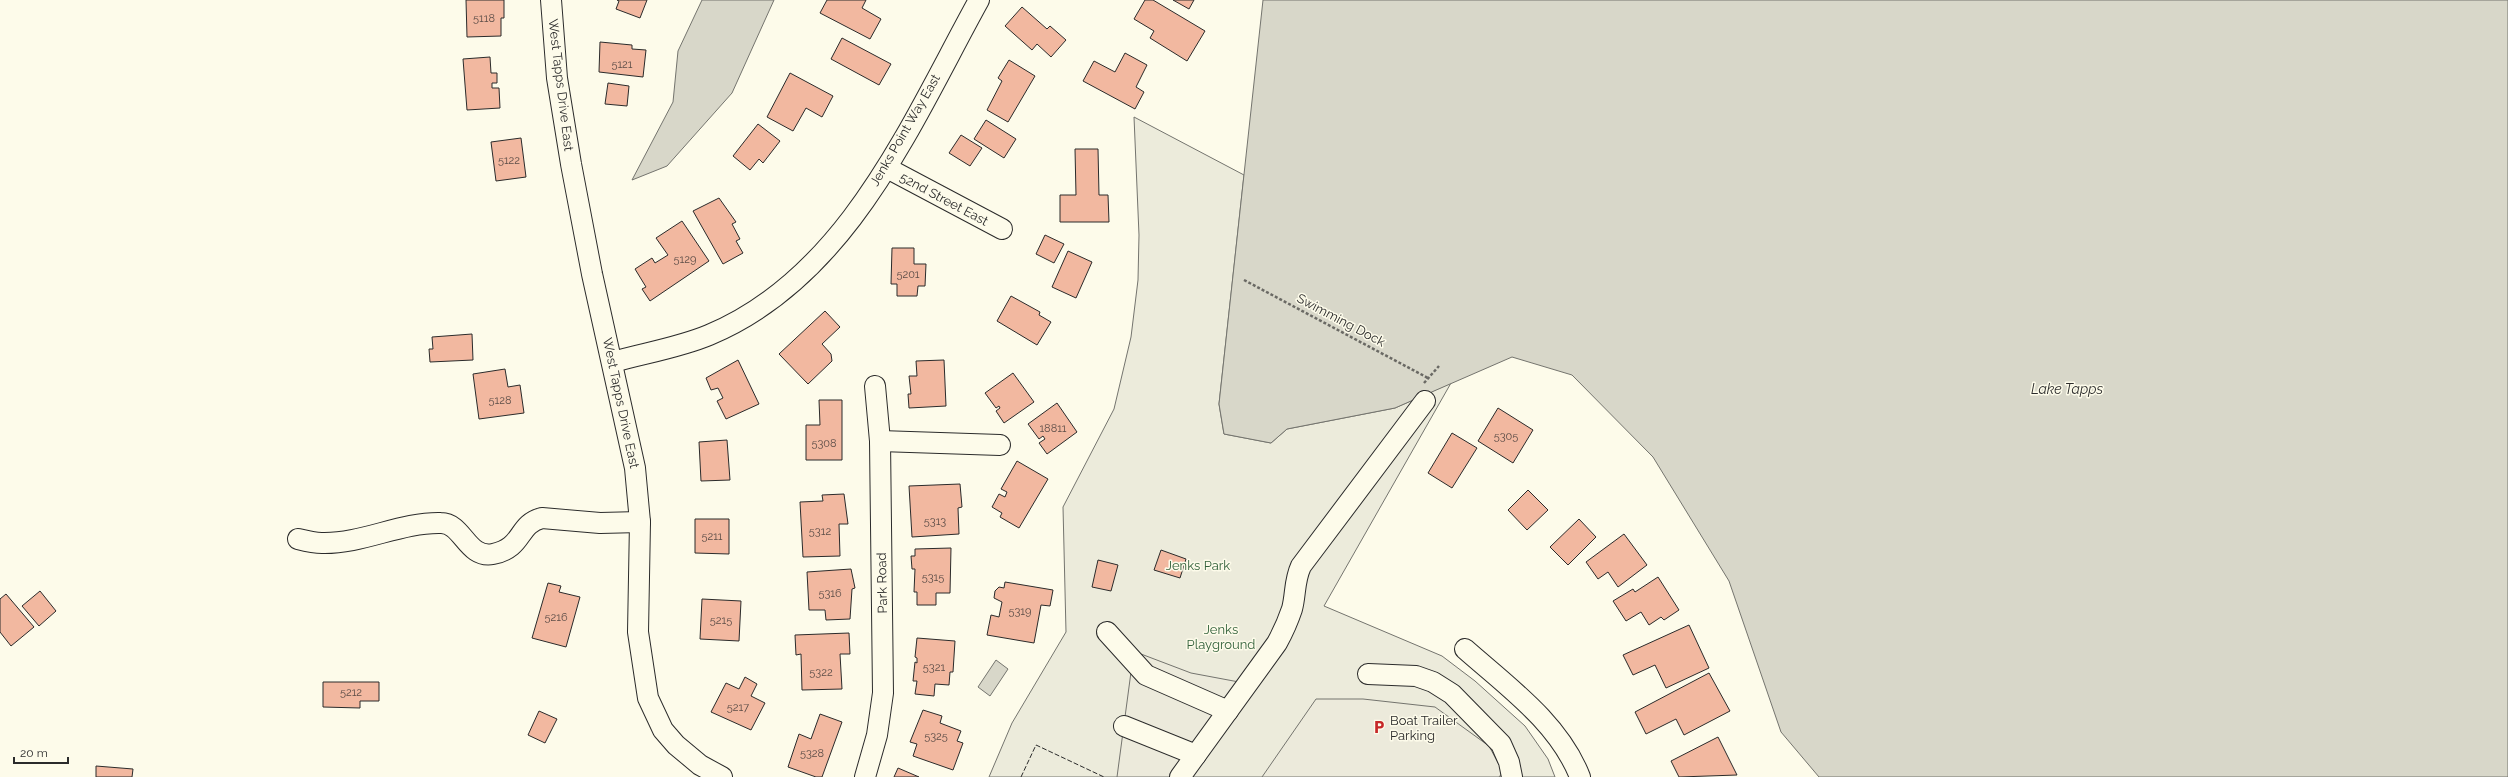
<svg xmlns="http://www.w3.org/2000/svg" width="2508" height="777" font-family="Raleway,sans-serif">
	<rect width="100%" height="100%" fill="#fdfbea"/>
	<!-- green -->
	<polygon fill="#ecebdb" stroke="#74746e" points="1134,117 1244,175 1219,404 1224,434 1271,443 1287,429 1395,408 1451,383 1324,606 1442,656 1475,681 1525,726 1548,759 1555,777 989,777 1012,723 1066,632 1063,507 1114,409 1131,337 1138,280 1139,235"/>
	<!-- parking -->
	<g fill="#eceadb" stroke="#74746e">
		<polygon points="1141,654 1191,673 1255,685 1192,777 1117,777 1131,672"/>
		<polygon points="1316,699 1363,699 1435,707 1489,746 1503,772 1499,777 1262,777"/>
	</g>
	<!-- water -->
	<g fill="#d8d7c9" stroke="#74746e">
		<polygon points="702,0 774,0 732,93 667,166 632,180 673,102 678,51"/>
		<polygon points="1263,0 2508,0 2508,777 1819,777 1781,732 1729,581 1653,457 1572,375 1512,357 1395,408 1287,429 1271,443 1224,434 1219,404"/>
		<polygon points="996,660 1008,669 990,696 978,687"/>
	</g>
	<!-- building -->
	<g fill="#f2b8a0" stroke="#2b2b2b">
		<polygon points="466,0 504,0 504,18 501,18 501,36 467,37"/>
		<polygon points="617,0 647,0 640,18 616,9 619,1"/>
		<polygon points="827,0 866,0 862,8 881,19 870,39 820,13"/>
		<polygon points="1145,0 1153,0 1205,31 1187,61 1150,38 1154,31 1134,19"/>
		<polygon points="1173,0 1194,0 1189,9"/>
		<polygon points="1022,7 1047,29 1050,26 1066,40 1051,57 1037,44 1032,50 1005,26"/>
		<polygon points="842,38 891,64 879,85 831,59"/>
		<polygon points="600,42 632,45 632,49 646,50 643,77 599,72"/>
		<polygon points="1125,53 1147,65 1136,87 1144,92 1135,109 1083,81 1094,61 1115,72"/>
		<polygon points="490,57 491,73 497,73 497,83 492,83 492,88 499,88 500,108 467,110 463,59"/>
		<polygon points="1009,60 1035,76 1008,122 987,110 1002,81 998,78"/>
		<polygon points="790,73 833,96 822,117 806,108 793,131 767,117"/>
		<polygon points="608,83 629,86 627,106 605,104"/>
		<polygon points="986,120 1016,139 1004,158 974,139"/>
		<polygon points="758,124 780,141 763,163 759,159 750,170 733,156"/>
		<polygon points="961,135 982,148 970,166 949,153"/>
		<polygon points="521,138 526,177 496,181 491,142"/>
		<polygon points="1075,149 1098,149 1099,195 1108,195 1109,222 1060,222 1060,195 1076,195"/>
		<polygon points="719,198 736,222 732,224 740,239 736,241 743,253 723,264 693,211"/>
		<polygon points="682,221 709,261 650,301 642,289 646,287 635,269 652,258 655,263 668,255 656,238"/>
		<polygon points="1045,235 1064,244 1054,263 1036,254"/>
		<polygon points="892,248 914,248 914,264 926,264 925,286 918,286 917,296 897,296 897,284 891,284"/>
		<polygon points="1068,251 1092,262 1076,298 1052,287"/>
		<polygon points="1011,296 1040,312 1039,315 1051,322 1037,345 997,321"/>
		<polygon points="825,311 840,327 822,344 831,354 832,361 808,384 779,354"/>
		<polygon points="472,334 473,360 430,362 429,349 433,349 432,337"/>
		<polygon points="738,360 759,404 726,419 717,401 723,398 718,388 711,390 706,378"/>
		<polygon points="944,360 946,406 909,408 908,394 911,394 909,376 917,376 916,361"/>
		<polygon points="505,369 508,387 520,385 524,413 479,419 473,374"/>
		<polygon points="1013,373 1034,402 1004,423 996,411 1000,408 999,406 996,408 985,393"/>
		<polygon points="819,400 842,400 842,460 806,460 806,425 820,425"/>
		<polygon points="1057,403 1077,432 1047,454 1039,443 1045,439 1043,436 1039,439 1028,424"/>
		<polygon points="1498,408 1533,430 1513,463 1478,441"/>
		<polygon points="1452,433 1477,448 1452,488 1428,473"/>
		<polygon points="727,440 730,480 701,481 699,442"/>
		<polygon points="1017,461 1048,479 1019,528 1000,517 1002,513 992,507 999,494 1005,497 1007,492 1001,489"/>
		<polygon points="960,484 962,507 958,508 959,534 912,537 909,486"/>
		<polygon points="1528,490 1548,510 1527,530 1508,510"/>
		<polygon points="844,494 848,524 839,524 840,556 803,557 800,502 823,501 822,495"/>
		<polygon points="695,519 729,519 729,554 695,553"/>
		<polygon points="1579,519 1596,537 1568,565 1550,547"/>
		<polygon points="1624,534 1647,565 1618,587 1608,572 1598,579 1586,562"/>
		<polygon points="951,548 950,593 936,593 936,605 917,605 917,592 914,592 915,569 912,569 911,556 915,556 915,549"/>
		<polygon points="1161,550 1186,559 1180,578 1154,570"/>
		<polygon points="1098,560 1118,565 1111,591 1092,587"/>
		<polygon points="851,569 855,588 852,589 850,619 826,620 825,610 809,610 807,572"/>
		<polygon points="1658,577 1679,610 1664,620 1661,617 1649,625 1641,612 1626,621 1613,601 1633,589 1635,592"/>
		<polygon points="1005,582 1053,590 1050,606 1041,605 1034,643 987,635 991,615 999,617 1002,602 994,598 995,591 999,587 1004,588"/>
		<polygon points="548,583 561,586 559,592 580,597 566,647 532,638"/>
		<polygon points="40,591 56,611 39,626 22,606"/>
		<polygon points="6,594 34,627 11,646 0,632 0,599"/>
		<polygon points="702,599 741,601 739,641 700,639"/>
		<polygon points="1689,625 1709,668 1666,688 1655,665 1633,675 1623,655"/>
		<polygon points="849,633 850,654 840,654 842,689 802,690 801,654 796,655 795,635"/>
		<polygon points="917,638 955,641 953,672 950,672 949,685 935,684 934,696 915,694 917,681 913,681 915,662 917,663 917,658 915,657"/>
		<polygon points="1709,673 1730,711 1684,735 1676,719 1646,734 1635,712"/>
		<polygon points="745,677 757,684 751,696 765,703 751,730 711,712 726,683 739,689"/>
		<polygon points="323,682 379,682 379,701 360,701 360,708 323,707"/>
		<polygon points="923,710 942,716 940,723 961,731 957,741 963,743 953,770 913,756 917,744 910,742"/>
		<polygon points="539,711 557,719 545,743 528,735"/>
		<polygon points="820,714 842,722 822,777 816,777 788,767 799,734 811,739"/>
		<polygon points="1718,737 1737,775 1679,777 1671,761"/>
		<polygon points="96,766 133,769 132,777 96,777"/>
		<polygon points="898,768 919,777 894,777"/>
	</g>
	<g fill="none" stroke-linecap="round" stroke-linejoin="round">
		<!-- minor casing -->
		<g stroke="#2b2b2b" stroke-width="22">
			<g id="minor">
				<polyline points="551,0 557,78 571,164 592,274 635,468 640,522 638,632 648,698 663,730 676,745 700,765 722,777"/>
				<polyline points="887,168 1002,229"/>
				<path d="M613,362C644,353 678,348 709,335C848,277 911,123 979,0"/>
				<polyline points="880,441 1000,445"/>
				<path d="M298,539C306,541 314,543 322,543C363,544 400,522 441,523C463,523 467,559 493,554C524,548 517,524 542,518L600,523L640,522"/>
				<polyline points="1107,632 1146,675 1228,711"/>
				<path d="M1465,649C1508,687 1559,723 1580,777"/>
				<polyline points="1368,674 1416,676 1433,682 1452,694 1501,744 1509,762 1512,777"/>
				<polyline points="1124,726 1196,755"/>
				<polyline points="865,777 877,735 883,693 880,441 875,386"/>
				<path d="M1180,777L1277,643C1283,632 1288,621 1292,609C1296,594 1294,581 1301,566L1425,401"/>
			</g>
		</g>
		<!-- path -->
		<g stroke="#6a6964" stroke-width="2.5" stroke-dasharray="3 2" stroke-linecap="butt">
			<polyline points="1244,280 1428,378"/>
			<polyline points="1424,383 1439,366"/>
		</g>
		<!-- minor -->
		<use href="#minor" stroke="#fdfbea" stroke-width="20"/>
		<!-- fence -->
		<polyline stroke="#2b2b2b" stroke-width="1" stroke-dasharray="5 2" stroke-linecap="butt" points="1021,777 1036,745 1104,777"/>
	</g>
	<!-- icons -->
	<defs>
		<g id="parking-bare" transform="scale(1.08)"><path d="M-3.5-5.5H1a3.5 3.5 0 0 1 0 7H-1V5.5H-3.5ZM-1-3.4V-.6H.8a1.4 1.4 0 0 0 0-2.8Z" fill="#c62828" stroke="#fdfbea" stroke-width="2.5" paint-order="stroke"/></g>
	</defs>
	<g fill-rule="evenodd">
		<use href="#parking-bare" x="1379" y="727"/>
	</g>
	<g text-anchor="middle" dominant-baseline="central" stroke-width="3" stroke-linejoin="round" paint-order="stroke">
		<!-- number labels -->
		<g font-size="11" fill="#5d4e48">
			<text x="484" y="18">5118</text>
			<text x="622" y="64">5121</text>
			<text x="509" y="160">5122</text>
			<text x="685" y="259">5129</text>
			<text x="908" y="274">5201</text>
			<text x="500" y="400">5128</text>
			<text x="1053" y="428">18811</text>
			<text x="1506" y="436">5305</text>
			<text x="824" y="443">5308</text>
			<text x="935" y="521">5313</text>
			<text x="820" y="531">5312</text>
			<text x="712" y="536">5211</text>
			<text x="933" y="577">5315</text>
			<text x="830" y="593">5316</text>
			<text x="1020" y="611">5319</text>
			<text x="556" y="617">5216</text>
			<text x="721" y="620">5215</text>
			<text x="934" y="667">5321</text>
			<text x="821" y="672">5322</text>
			<text x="351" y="692">5212</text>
			<text x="738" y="707">5217</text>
			<text x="936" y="736">5325</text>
			<text x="812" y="753">5328</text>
		</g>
		<!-- street labels -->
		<g font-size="13" fill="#2b2b2b" stroke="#fdfbea">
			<text transform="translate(561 85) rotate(83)">West Tapps Drive East</text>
			<text transform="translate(905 130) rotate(-60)">Jenks Point Way East</text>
			<text transform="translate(944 199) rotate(28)">52nd Street East</text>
			<text transform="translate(1341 320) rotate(28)">Swimming Dock</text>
			<text transform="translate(621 403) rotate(78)">West Tapps Drive East</text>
			<text transform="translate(882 583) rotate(-91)">Park Road</text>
		</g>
		<!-- park labels -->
		<g font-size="13" fill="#34623c" stroke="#fdfbea">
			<text x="1198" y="565">Jenks Park</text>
			<text x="1221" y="629">Jenks<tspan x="1221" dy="15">Playground</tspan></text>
		</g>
		<!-- poi labels -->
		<g font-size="13" fill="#2b2b2b" stroke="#fdfbea" text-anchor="start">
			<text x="1390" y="720">Boat Trailer<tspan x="1390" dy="15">Parking</tspan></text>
		</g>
		<!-- water labels -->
		<g font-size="14" font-style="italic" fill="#2b2b2b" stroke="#fdfbea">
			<text x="2067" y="389">Lake Tapps</text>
		</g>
	</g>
	<!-- scale -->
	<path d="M14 757v6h54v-6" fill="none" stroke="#2b2b2b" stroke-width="2"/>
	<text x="20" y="757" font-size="12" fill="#2b2b2b" stroke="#fdfbea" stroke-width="3" paint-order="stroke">20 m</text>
</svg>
